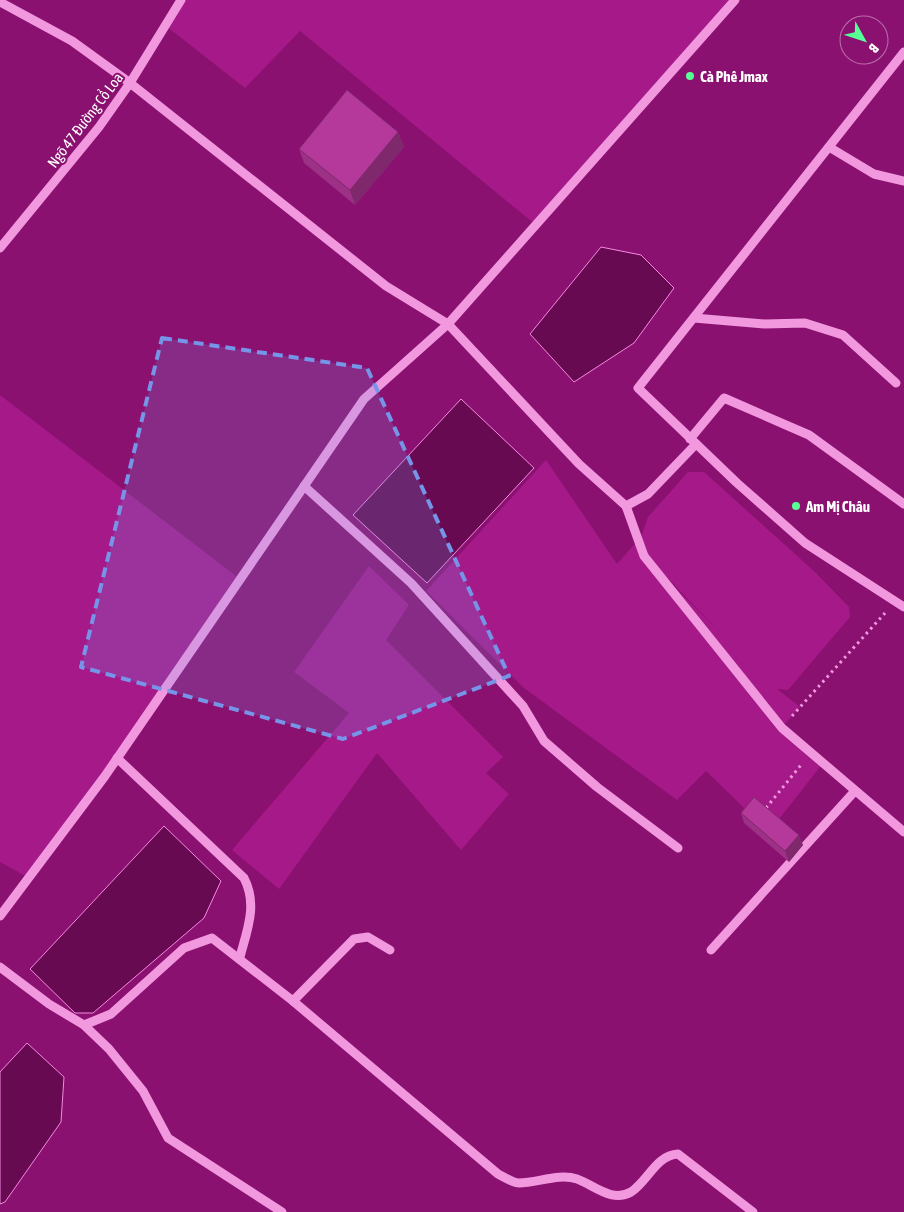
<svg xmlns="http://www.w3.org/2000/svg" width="904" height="1212" font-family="'Asap Condensed',sans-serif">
	<rect width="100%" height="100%" fill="#8b1170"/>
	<!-- green -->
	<g fill="#a51989" fill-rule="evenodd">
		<polygon points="184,0 735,0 536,225 300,31 245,88 166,26"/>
		<polygon points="0,395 240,579 29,878 0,862"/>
		<path d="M546,460L617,564L641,537L648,517L688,472H704L815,572L849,607L850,617L788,690L777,689L800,707L782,727L823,763L769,832L706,771L677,800L524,688L426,591ZM644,557L650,560L719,631Z"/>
		<polygon points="369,566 409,605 386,640 503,757 486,773 509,794 461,850 377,753 279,889 232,850 349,713 294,672"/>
	</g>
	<!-- water -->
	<g fill="#670a52" stroke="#f589e0">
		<polygon points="601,247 641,255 674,288 634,343 574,382 530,334"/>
		<polygon points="461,399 534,468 427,583 353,515"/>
		<polygon points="164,826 221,881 204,918 93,1013 75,1013 30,969"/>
		<polygon points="27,1043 64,1077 61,1122 5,1202 0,1204 0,1072"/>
	</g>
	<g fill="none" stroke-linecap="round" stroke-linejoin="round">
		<!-- path -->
		<g stroke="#f198df" stroke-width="3" stroke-dasharray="2.5 4" stroke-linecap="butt">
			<polyline points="792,716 885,613"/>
			<polyline points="766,808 801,765"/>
		</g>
		<!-- minor -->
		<g stroke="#f198df" stroke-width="9">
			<polyline points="0,2 72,41 130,83 386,286 448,324 579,464 626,506 644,556 782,728 904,832"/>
			<polyline points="904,52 638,388 737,483 805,543 904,607"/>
			<polyline points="829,147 874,174 904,181"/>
			<polyline points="0,248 99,127 130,83 181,0"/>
			<polyline points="694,318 765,324 805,323 843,335 896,383"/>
			<polyline points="690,439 724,398 809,435 904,504"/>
			<polyline points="304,486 411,583 523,706 544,741 597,787 678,848"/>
			<polyline points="626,506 648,494 696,444"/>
			<path d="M117,758L244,878C258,905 247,930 240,957"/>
			<polyline points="0,916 105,776 364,399 448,324 735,0"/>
			<polyline points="711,950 854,792"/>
			<path d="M0,967L49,1004L84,1025L111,1014L184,948L212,938L293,1001L498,1174C504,1177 513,1183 519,1183C537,1183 559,1173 577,1179C594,1185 612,1203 631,1192C648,1181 656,1155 678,1154L753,1212"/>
			<polyline points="293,1001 354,939 368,937 390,950"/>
			<polyline points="84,1025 109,1049 143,1091 168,1138 282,1212"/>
		</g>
	</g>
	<!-- wall -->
	<g fill="#9c3185">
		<polygon points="398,132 404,147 355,205 304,163 299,149"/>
		<polygon points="741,813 803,845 789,862 744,823"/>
	</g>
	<!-- shaded-wall -->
	<g fill="#7f286c">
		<polygon points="398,132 404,147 355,205 350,190"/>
		<polygon points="799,835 803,845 789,862 785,851"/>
	</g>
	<!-- building -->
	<g fill="#b5399b" stroke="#7f286c">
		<polygon points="347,90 398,132 350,190 299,149"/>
		<polygon points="754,797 799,835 785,851 741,813"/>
	</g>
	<!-- marked area -->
	<path fill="#7795e8" fill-opacity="0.2" stroke="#7795e8" stroke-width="4" stroke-dasharray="10 6" stroke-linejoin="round" d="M162,338L367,368L509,676L343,739L81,667Z"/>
	<!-- markers -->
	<g fill="#58ff95" stroke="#8b1170" stroke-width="2">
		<circle cx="690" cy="76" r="5"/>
		<circle cx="796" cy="506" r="5"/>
	</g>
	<g text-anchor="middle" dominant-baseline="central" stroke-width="4" stroke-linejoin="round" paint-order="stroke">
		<!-- poi labels -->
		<g font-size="15" font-weight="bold" fill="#fff" stroke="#8b1170" text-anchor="start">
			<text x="700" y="76">Cà Phê Jmax</text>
			<text x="806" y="506">Am Mị Châu</text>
		</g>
		<!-- street labels -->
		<g font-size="15" fill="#fff" stroke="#8b1170">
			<text transform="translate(85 120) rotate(-53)">Ngõ 47 Đường Cổ Loa</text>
		</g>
	</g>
	<!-- north arrow -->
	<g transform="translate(864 40) rotate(130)"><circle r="24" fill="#8b1170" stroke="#b970a9"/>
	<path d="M0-4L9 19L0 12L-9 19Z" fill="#58ff95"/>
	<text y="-8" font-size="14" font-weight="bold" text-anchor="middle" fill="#ffffff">B</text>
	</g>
</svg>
